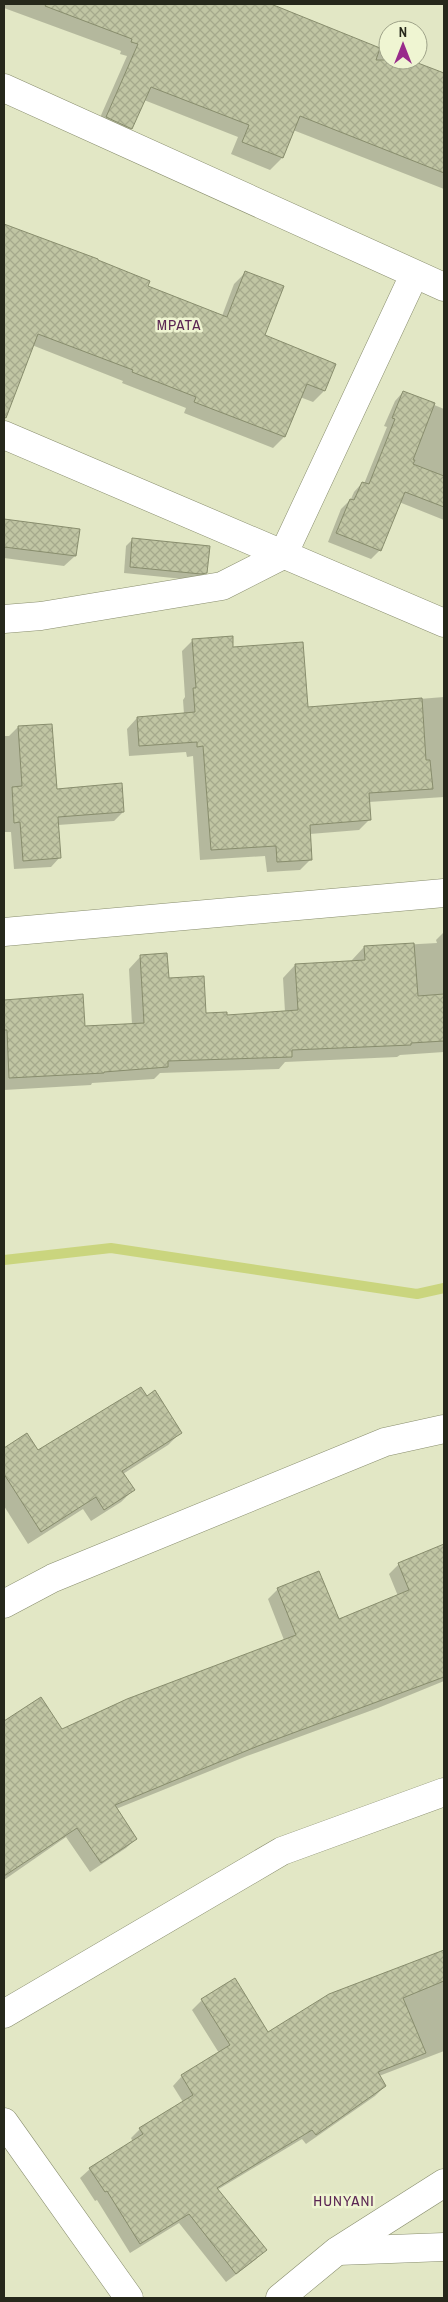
<svg xmlns="http://www.w3.org/2000/svg" width="448" height="2302" font-family="'Archivo Narrow',sans-serif">
	<defs>
		<pattern id="building-cross-hatch" width="8" height="8" patternUnits="userSpaceOnUse" patternTransform="scale(1.25)"><rect width="8" height="8" fill="#c0c5a3"/><path d="M0 0l8 8M0 8l8-8" fill="none" stroke="#a5a98c"/></pattern>
	</defs>
	<rect width="100%" height="100%" fill="#e2e7c5"/>
	<!-- shadow -->
	<g fill="#0003">
		<polygon points="4,4 267,4 388,52 388,60 408,60 444,74 444,189 293,130 282,158 270,170 231,154 238,137 144,100 131,128 119,140 95,129 127,56 120,54 121,51 4,8"/>
		<polygon points="4,226 55,246 146,287 222,316 234,284 245,273 263,336 324,391 313,402 300,397 284,437 273,448 184,413 186,408 122,383 123,381 4,334"/>
		<polygon points="403,392 444,409 444,520 399,502 380,550 371,559 328,542 341,509 351,499 354,492 362,483 364,484 387,427 384,426 395,401"/>
		<polygon points="4,519 78,530 75,556 64,566 4,558"/>
		<polygon points="133,539 206,572 200,579 193,580 124,573 126,546"/>
		<polygon points="193,640 232,648 307,708 444,697 444,797 369,802 370,819 359,830 310,834 311,859 300,870 267,872 265,856 200,860 193,756 187,757 186,752 129,756 127,729 137,718 184,714 183,700 185,697 182,651"/>
		<polygon points="18,727 55,790 123,812 114,821 58,825 60,857 51,867 14,869 11,832 4,832 4,736 9,736"/>
		<polygon points="444,932 444,1052 400,1055 397,1057 285,1062 279,1069 160,1073 154,1079 92,1083 91,1085 4,1090 4,1001 82,996 84,1027 132,1025 129,969 141,956 205,1015 226,1016 285,1012 283,978 295,965 352,962 352,960 364,947 437,943 436,940"/>
		<polygon points="147,1397 180,1433 168,1445 123,1474 133,1490 121,1502 91,1521 83,1509 28,1544 4,1506 4,1449 27,1434 38,1452"/>
		<polygon points="444,1546 444,1681 378,1708 247,1756 116,1809 136,1839 126,1848 90,1872 66,1837 4,1880 4,1722 40,1698 62,1731 284,1640 268,1599 278,1589 319,1573 338,1620 398,1596 389,1574 399,1564"/>
		<polygon points="444,1951 444,2051 379,2076 385,2086 375,2096 306,2144 302,2139 217,2190 265,2250 255,2260 226,2282 179,2223 130,2253 97,2200 95,2201 80,2178 90,2169 133,2142 131,2138 140,2129 183,2102 173,2086 182,2076 219,2053 192,2010 202,2000 234,1980 268,2034 330,1995"/>
	</g>
	<g fill="none" stroke-linecap="round" stroke-linejoin="round">
		<!-- stream -->
		<polyline stroke="#cad57e" stroke-width="10" points="4,1260 111,1248 417,1294 444,1288"/>
	</g>
	<!-- building -->
	<g fill="url(#building-cross-hatch)" stroke="#888d6d">
		<polygon points="46,4 271,4 380,48 376,60 410,60 444,73 444,173 300,116 283,158 242,142 249,125 151,87 132,129 106,117 138,44 131,42 132,39 45,6"/>
		<polygon points="4,224 98,259 98,260 150,281 148,286 227,317 245,271 284,286 265,335 336,364 325,391 307,384 285,437 194,402 196,397 132,372 133,370 38,334 6,418 4,417"/>
		<polygon points="403,391 435,403 413,460 415,460 413,464 444,476 444,507 405,492 381,551 336,533 350,499 354,500 362,482 369,484 395,419 392,418"/>
		<polygon points="4,519 80,529 76,556 4,547"/>
		<polygon points="132,538 210,546 207,573 201,574 130,567"/>
		<polygon points="233,636 233,647 303,642 308,707 422,698 426,760 430,760 433,789 369,793 371,820 310,825 312,860 277,862 276,846 211,850 203,746 197,747 197,742 139,746 137,717 195,712 193,688 196,688 192,639"/>
		<polygon points="52,724 57,789 122,783 124,812 58,817 61,858 23,861 20,822 14,823 12,787 22,786 18,726"/>
		<polygon points="414,943 418,996 444,994 444,1041 411,1043 411,1045 292,1050 292,1057 168,1061 168,1067 104,1072 104,1073 9,1078 7,1030 4,1030 4,1000 83,994 85,1026 144,1023 140,955 167,953 169,978 204,976 206,1013 227,1012 227,1015 298,1010 295,964 365,960 364,946"/>
		<polygon points="141,1387 147,1396 155,1390 182,1433 122,1471 135,1490 104,1510 96,1497 41,1532 4,1474 4,1448 27,1433 38,1450"/>
		<polygon points="444,1544 444,1677 258,1746 115,1805 137,1839 101,1863 77,1828 4,1876 4,1721 41,1697 62,1729 127,1699 296,1635 277,1588 319,1571 339,1619 409,1590 398,1563"/>
		<polygon points="444,1950 444,1981 403,1998 426,2053 378,2072 386,2086 316,2135 312,2130 217,2188 267,2250 236,2274 189,2214 140,2244 107,2191 105,2192 89,2168 143,2134 139,2128 193,2095 181,2075 230,2045 201,1999 235,1978 268,2032 329,1994"/>
	</g>
	<g fill="none" stroke-linecap="round" stroke-linejoin="round">
		<!-- minor casing -->
		<g stroke="#888d6d" stroke-width="29">
			<g id="minor">
				<polyline points="4,88 444,287"/>
				<polyline points="4,435 444,623"/>
				<polyline points="4,619 41,616 222,586 283,555 414,275"/>
				<polyline points="4,932 444,893"/>
				<polyline points="4,1604 53,1578 385,1442 444,1429"/>
				<polyline points="4,2014 282,1851 444,1792"/>
				<polyline points="4,2122 129,2298"/>
				<polyline points="338,2251 444,2247"/>
				<polyline points="280,2298 337,2251 444,2183"/>
			</g>
		</g>
		<!-- minor -->
		<use href="#minor" stroke="#fff" stroke-width="28"/>
	</g>
	<g text-anchor="middle" dominant-baseline="central" stroke-width="5" stroke-linejoin="round" paint-order="stroke">
		<!-- neighbourhood labels -->
		<g font-size="15" letter-spacing="1" fill="#5b2653" stroke="#eff5d2">
			<text x="179" y="324">MPATA</text>
			<text x="344" y="2200">HUNYANI</text>
		</g>
	</g>
	<!-- border -->
	<rect width="448" height="2302" fill="none" stroke="#26281b" stroke-width="10"/>
	<!-- north arrow -->
	<g transform="translate(403 45)"><circle r="24" fill="#eff5d2" stroke="#9fa389"/>
	<path d="M0-4L9 19L0 12L-9 19Z" fill="#982b8b"/>
	<text y="-8" font-size="14" font-weight="bold" text-anchor="middle" fill="#26281b">N</text>
	</g>
</svg>
